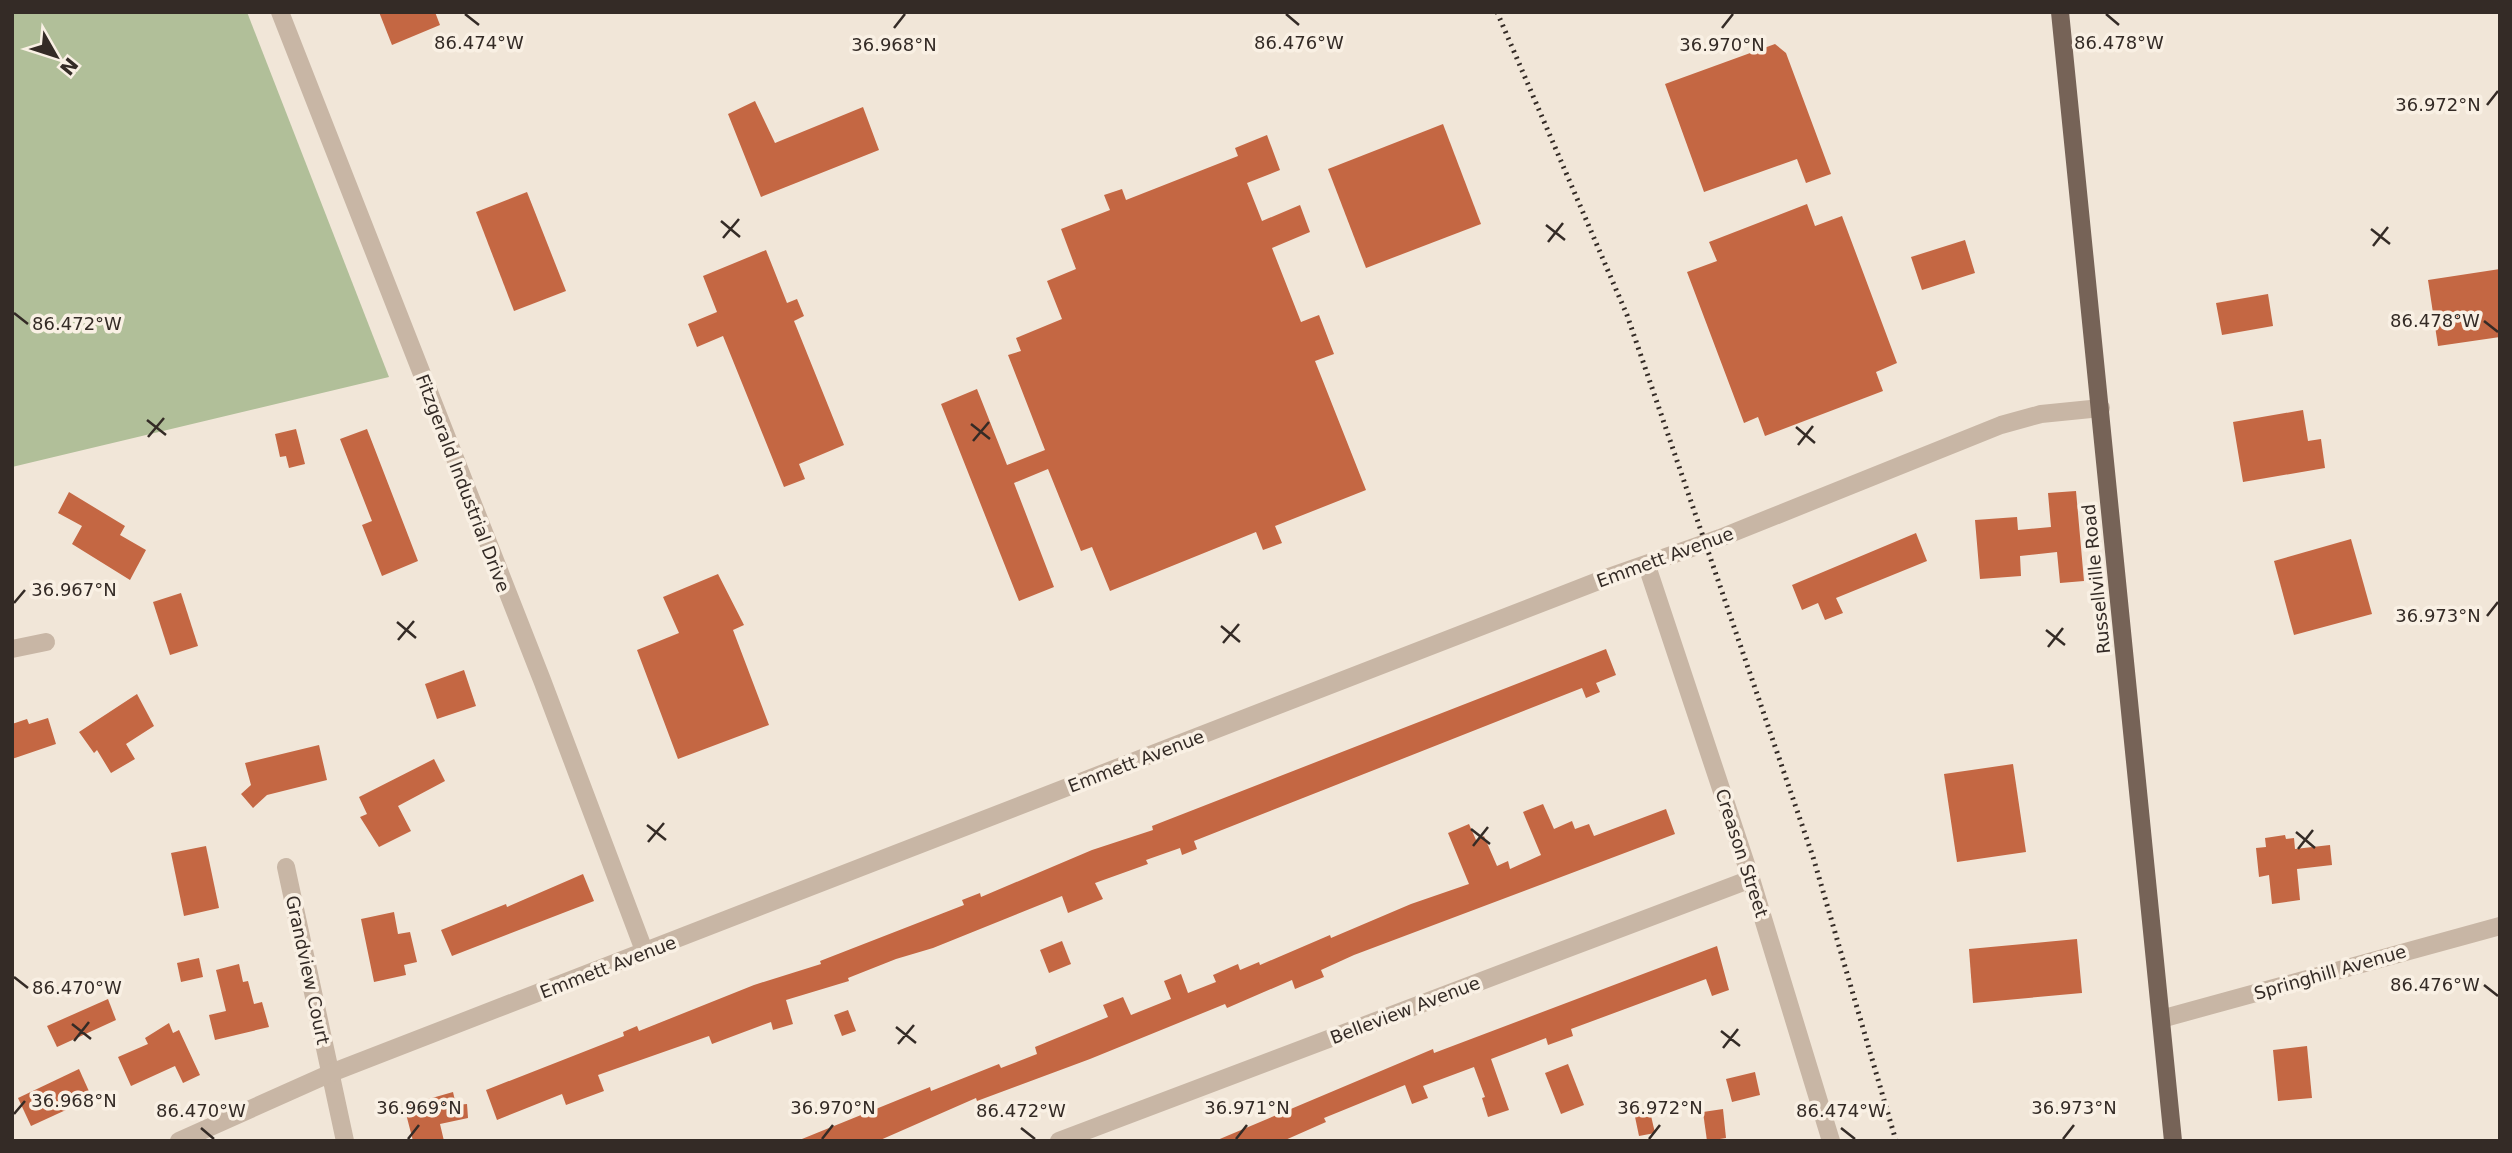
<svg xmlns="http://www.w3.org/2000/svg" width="2512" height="1153" font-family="'DejaVu Sans',sans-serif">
	<rect width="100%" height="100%" fill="#f1e6d8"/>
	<!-- green -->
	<polygon fill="#b1bf99" points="12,12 247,12 389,377 12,467"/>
	<!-- building -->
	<g fill="#c46743">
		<polygon points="379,12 435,12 440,25 392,45"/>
		<polygon points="1775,44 1786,53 1831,174 1806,183 1797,159 1704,192 1665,84"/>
		<polygon points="755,101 775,143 863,107 879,150 761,197 728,114"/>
		<polygon points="1443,124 1481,224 1366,268 1328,169"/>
		<polygon points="1267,135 1280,170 1247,183 1262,221 1300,205 1310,232 1272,248 1301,322 1319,315 1334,354 1315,361 1366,490 1275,526 1282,543 1263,550 1256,532 1110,591 1092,547 1081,551 1048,469 1014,483 1054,587 1019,601 941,404 977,389 1007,465 1045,450 1008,355 1021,351 1016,338 1062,319 1047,281 1076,269 1061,229 1110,210 1104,195 1122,189 1126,200 1238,156 1235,148"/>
		<polygon points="527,192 566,291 514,311 476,212"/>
		<polygon points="1807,204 1815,226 1842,216 1897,363 1876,372 1883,391 1765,436 1758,417 1744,423 1687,272 1717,261 1709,242"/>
		<polygon points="1965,240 1975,273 1922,290 1911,257"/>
		<polygon points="766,250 787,303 797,299 804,316 794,321 844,445 799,464 805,479 784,487 723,336 697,347 688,324 717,312 703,276"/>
		<polygon points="2500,269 2500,337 2438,346 2428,280"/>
		<polygon points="2268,294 2273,326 2222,335 2216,303"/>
		<polygon points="2303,410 2308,441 2321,439 2325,468 2243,482 2233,422"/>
		<polygon points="296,429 305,464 289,468 286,456 280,457 275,434"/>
		<polygon points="367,429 418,561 382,576 362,525 372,521 340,439"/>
		<polygon points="2076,491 2084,581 2060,583 2057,552 2020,556 2021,576 1980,579 1975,520 2017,517 2018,530 2051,527 2048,493"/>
		<polygon points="69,492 125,526 120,535 146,550 130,580 72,544 82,526 58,513"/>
		<polygon points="1916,533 1927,561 1836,598 1843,613 1825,620 1818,603 1802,610 1792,585"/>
		<polygon points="2351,539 2372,614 2294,635 2274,561"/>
		<polygon points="718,574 744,625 733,630 769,725 678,759 637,650 679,633 663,597"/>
		<polygon points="181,593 198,646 170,655 153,602"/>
		<polygon points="1606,649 1616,675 1596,683 1600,692 1586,698 1582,688 1194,841 1197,849 1182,855 1180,848 1146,860 1148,864 1095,883 1103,899 1068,913 1062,896 933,948 896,959 848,978 849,981 786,1000 793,1024 773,1030 771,1022 712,1044 709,1036 598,1075 604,1091 566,1105 562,1094 497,1120 486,1090 624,1036 623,1032 637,1026 639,1031 754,985 821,964 820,961 964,905 962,900 980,893 981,897 1092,850 1153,830 1152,826"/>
		<polygon points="464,670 476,706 437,719 425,684"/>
		<polygon points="137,694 154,726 126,744 135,759 111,773 97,750 94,753 79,732"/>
		<polygon points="48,718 56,744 12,759 12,724 27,719 29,724"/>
		<polygon points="319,745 327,780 267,795 253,808 241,794 251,785 245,763"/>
		<polygon points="434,759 445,781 398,806 411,831 379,847 360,817 367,814 359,797"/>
		<polygon points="2013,764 2026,852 1957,862 1944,774"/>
		<polygon points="1543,804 1554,829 1572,821 1575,829 1589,824 1594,836 1666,809 1675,834 1354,955 1321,970 1324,977 1295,989 1292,980 1227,1008 1225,1004 1090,1059 977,1101 976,1098 878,1141 797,1141 930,1087 931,1091 999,1064 1001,1068 1037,1054 1035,1047 1108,1017 1103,1005 1123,997 1131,1015 1171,999 1164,981 1181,974 1188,993 1216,982 1213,975 1238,964 1240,970 1259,962 1260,965 1330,935 1331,938 1411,904 1469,884 1448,833 1469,824 1476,840 1484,836 1497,866 1508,861 1510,869 1541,855 1523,812"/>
		<polygon points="2285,835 2286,839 2294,838 2295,849 2330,845 2332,865 2297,869 2300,900 2272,904 2269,875 2259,877 2256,848 2266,847 2265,838"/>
		<polygon points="206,846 219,908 184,916 171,853"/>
		<polygon points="583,874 594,901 452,956 441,930 506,904 507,907"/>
		<polygon points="394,912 398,934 410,932 417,962 404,965 406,975 374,982 361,919"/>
		<polygon points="2077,939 2082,993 1973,1003 1969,949"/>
		<polygon points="1062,941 1071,964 1049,973 1040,950"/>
		<polygon points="1717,946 1729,990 1712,996 1706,979 1571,1029 1573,1036 1548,1045 1546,1038 1491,1059 1509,1110 1488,1117 1482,1098 1485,1097 1474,1067 1423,1086 1428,1098 1412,1104 1405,1085 1324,1118 1326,1122 1283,1141 1215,1141 1433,1049 1434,1053"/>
		<polygon points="199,958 203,977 181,982 177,963"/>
		<polygon points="239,964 243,982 248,981 254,1004 262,1002 269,1027 215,1040 209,1015 226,1011 216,970"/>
		<polygon points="108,999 116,1020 57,1047 47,1026"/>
		<polygon points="848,1010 856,1031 842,1036 834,1015"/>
		<polygon points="169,1023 173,1033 179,1030 200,1075 183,1083 175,1066 131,1086 118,1057 148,1044 145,1038"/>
		<polygon points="2307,1046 2312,1098 2278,1101 2273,1050"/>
		<polygon points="1568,1064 1584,1105 1561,1114 1545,1073"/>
		<polygon points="79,1069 92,1098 31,1126 18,1098"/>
		<polygon points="1755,1072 1760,1095 1732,1102 1726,1079"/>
		<polygon points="453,1092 456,1105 467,1104 468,1118 440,1124 444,1141 413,1141 404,1106"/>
		<polygon points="1649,1107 1655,1133 1639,1136 1634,1112"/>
		<polygon points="1723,1109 1726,1138 1707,1141 1703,1112"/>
	</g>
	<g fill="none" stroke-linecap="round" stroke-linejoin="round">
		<!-- minor -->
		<g stroke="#c8b6a5" stroke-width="18">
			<polyline points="280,12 542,680 645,953"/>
			<polyline points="1647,566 1751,879 1831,1141"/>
			<polyline points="12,649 46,642"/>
			<polyline points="286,867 345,1141"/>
			<polyline points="2161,1019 2500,926"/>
			<polyline points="179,1141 331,1073 1606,578 1720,538 2001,425 2041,414 2101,408"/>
			<polyline points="1059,1141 1751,879"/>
		</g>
		<!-- major -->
		<polyline stroke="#766357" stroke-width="18" points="2060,12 2173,1141"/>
		<!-- rail -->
		<polyline stroke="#342b26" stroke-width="5" stroke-dasharray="2 5" stroke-linecap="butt" points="1497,12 1627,315 1813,857 1896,1141"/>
	</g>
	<!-- ticks -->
	<path fill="none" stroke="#342b26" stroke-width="2.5" d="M465,14L479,25M1286,14L1299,25M2106,14L2119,25M894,28L905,14M1722,28L1733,14M2487,105L2498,91M721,221L740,237M1546,225L1565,240M2371,229L2390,244M723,238L739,219M1548,242L1563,223M2373,246L2388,227M14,313L28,324M2484,321L2498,332M147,420L166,435M971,424L990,439M1796,427L1815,443M148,437L164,418M973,441L989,422M1798,445L1813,426M14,603L25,590M2487,616L2498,602M397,622L416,638M1221,626L1240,642M2046,630L2065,645M398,640L414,621M1223,643L1239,624M2048,647L2063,628M647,825L666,840M1471,829L1490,844M2296,832L2315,848M648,842L664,823M1473,846L1488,827M2298,849L2313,830M14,977L28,988M2484,985L2498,996M72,1024L91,1039M896,1027L916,1043M1721,1031L1740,1046M74,1041L89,1022M898,1044L914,1025M1723,1048L1738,1029M14,1114L25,1101M201,1128L214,1139M1021,1128L1035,1139M1841,1128L1855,1139M408,1139L419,1125M822,1139L833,1125M1236,1139L1247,1125M1649,1139L1660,1125M2063,1139L2074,1125"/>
	<g text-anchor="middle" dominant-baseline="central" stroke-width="7" stroke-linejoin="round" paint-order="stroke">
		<!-- street labels -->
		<g font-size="18" fill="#342b26" stroke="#f9f0e4">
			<text transform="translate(463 483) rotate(69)">Fitzgerald Industrial Drive</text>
			<text transform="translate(1665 557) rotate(-20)">Emmett Avenue</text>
			<text transform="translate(2096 579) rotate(-96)">Russellville Road</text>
			<text transform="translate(1136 761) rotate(-21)">Emmett Avenue</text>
			<text transform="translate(1742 853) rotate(72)">Creason Street</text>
			<text transform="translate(608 967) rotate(-21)">Emmett Avenue</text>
			<text transform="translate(308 970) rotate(78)">Grandview Court</text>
			<text transform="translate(2330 972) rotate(-16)">Springhill Avenue</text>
			<text transform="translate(1405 1010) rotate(-21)">Belleview Avenue</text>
		</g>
	</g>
	<g font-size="18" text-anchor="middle" fill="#342b26" stroke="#f9f0e4" stroke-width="7" stroke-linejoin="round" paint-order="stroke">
		<text x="1299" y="49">86.476°W</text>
		<text x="479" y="49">86.474°W</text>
		<text x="2119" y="49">86.478°W</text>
		<text x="894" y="51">36.968°N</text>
		<text x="1722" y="51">36.970°N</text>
		<text x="2438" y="111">36.972°N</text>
		<text x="2435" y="327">86.478°W</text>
		<text x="77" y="330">86.472°W</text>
		<text x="74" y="596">36.967°N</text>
		<text x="2438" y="622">36.973°N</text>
		<text x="2435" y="991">86.476°W</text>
		<text x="77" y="994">86.470°W</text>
		<text x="74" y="1107">36.968°N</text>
		<text x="419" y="1114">36.969°N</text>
		<text x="833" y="1114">36.970°N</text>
		<text x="1247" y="1114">36.971°N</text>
		<text x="1660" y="1114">36.972°N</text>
		<text x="2074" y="1114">36.973°N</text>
		<text x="201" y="1117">86.470°W</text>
		<text x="1021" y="1117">86.472°W</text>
		<text x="1841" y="1117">86.474°W</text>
	</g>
	<!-- border -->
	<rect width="2512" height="1153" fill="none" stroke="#342b26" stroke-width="28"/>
	<!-- north arrow -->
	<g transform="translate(56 56) rotate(129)" stroke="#f9f0e4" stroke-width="5" paint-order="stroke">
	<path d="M0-5L12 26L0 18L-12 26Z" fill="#342b26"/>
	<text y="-10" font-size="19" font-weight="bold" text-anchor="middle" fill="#342b26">N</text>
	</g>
</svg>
